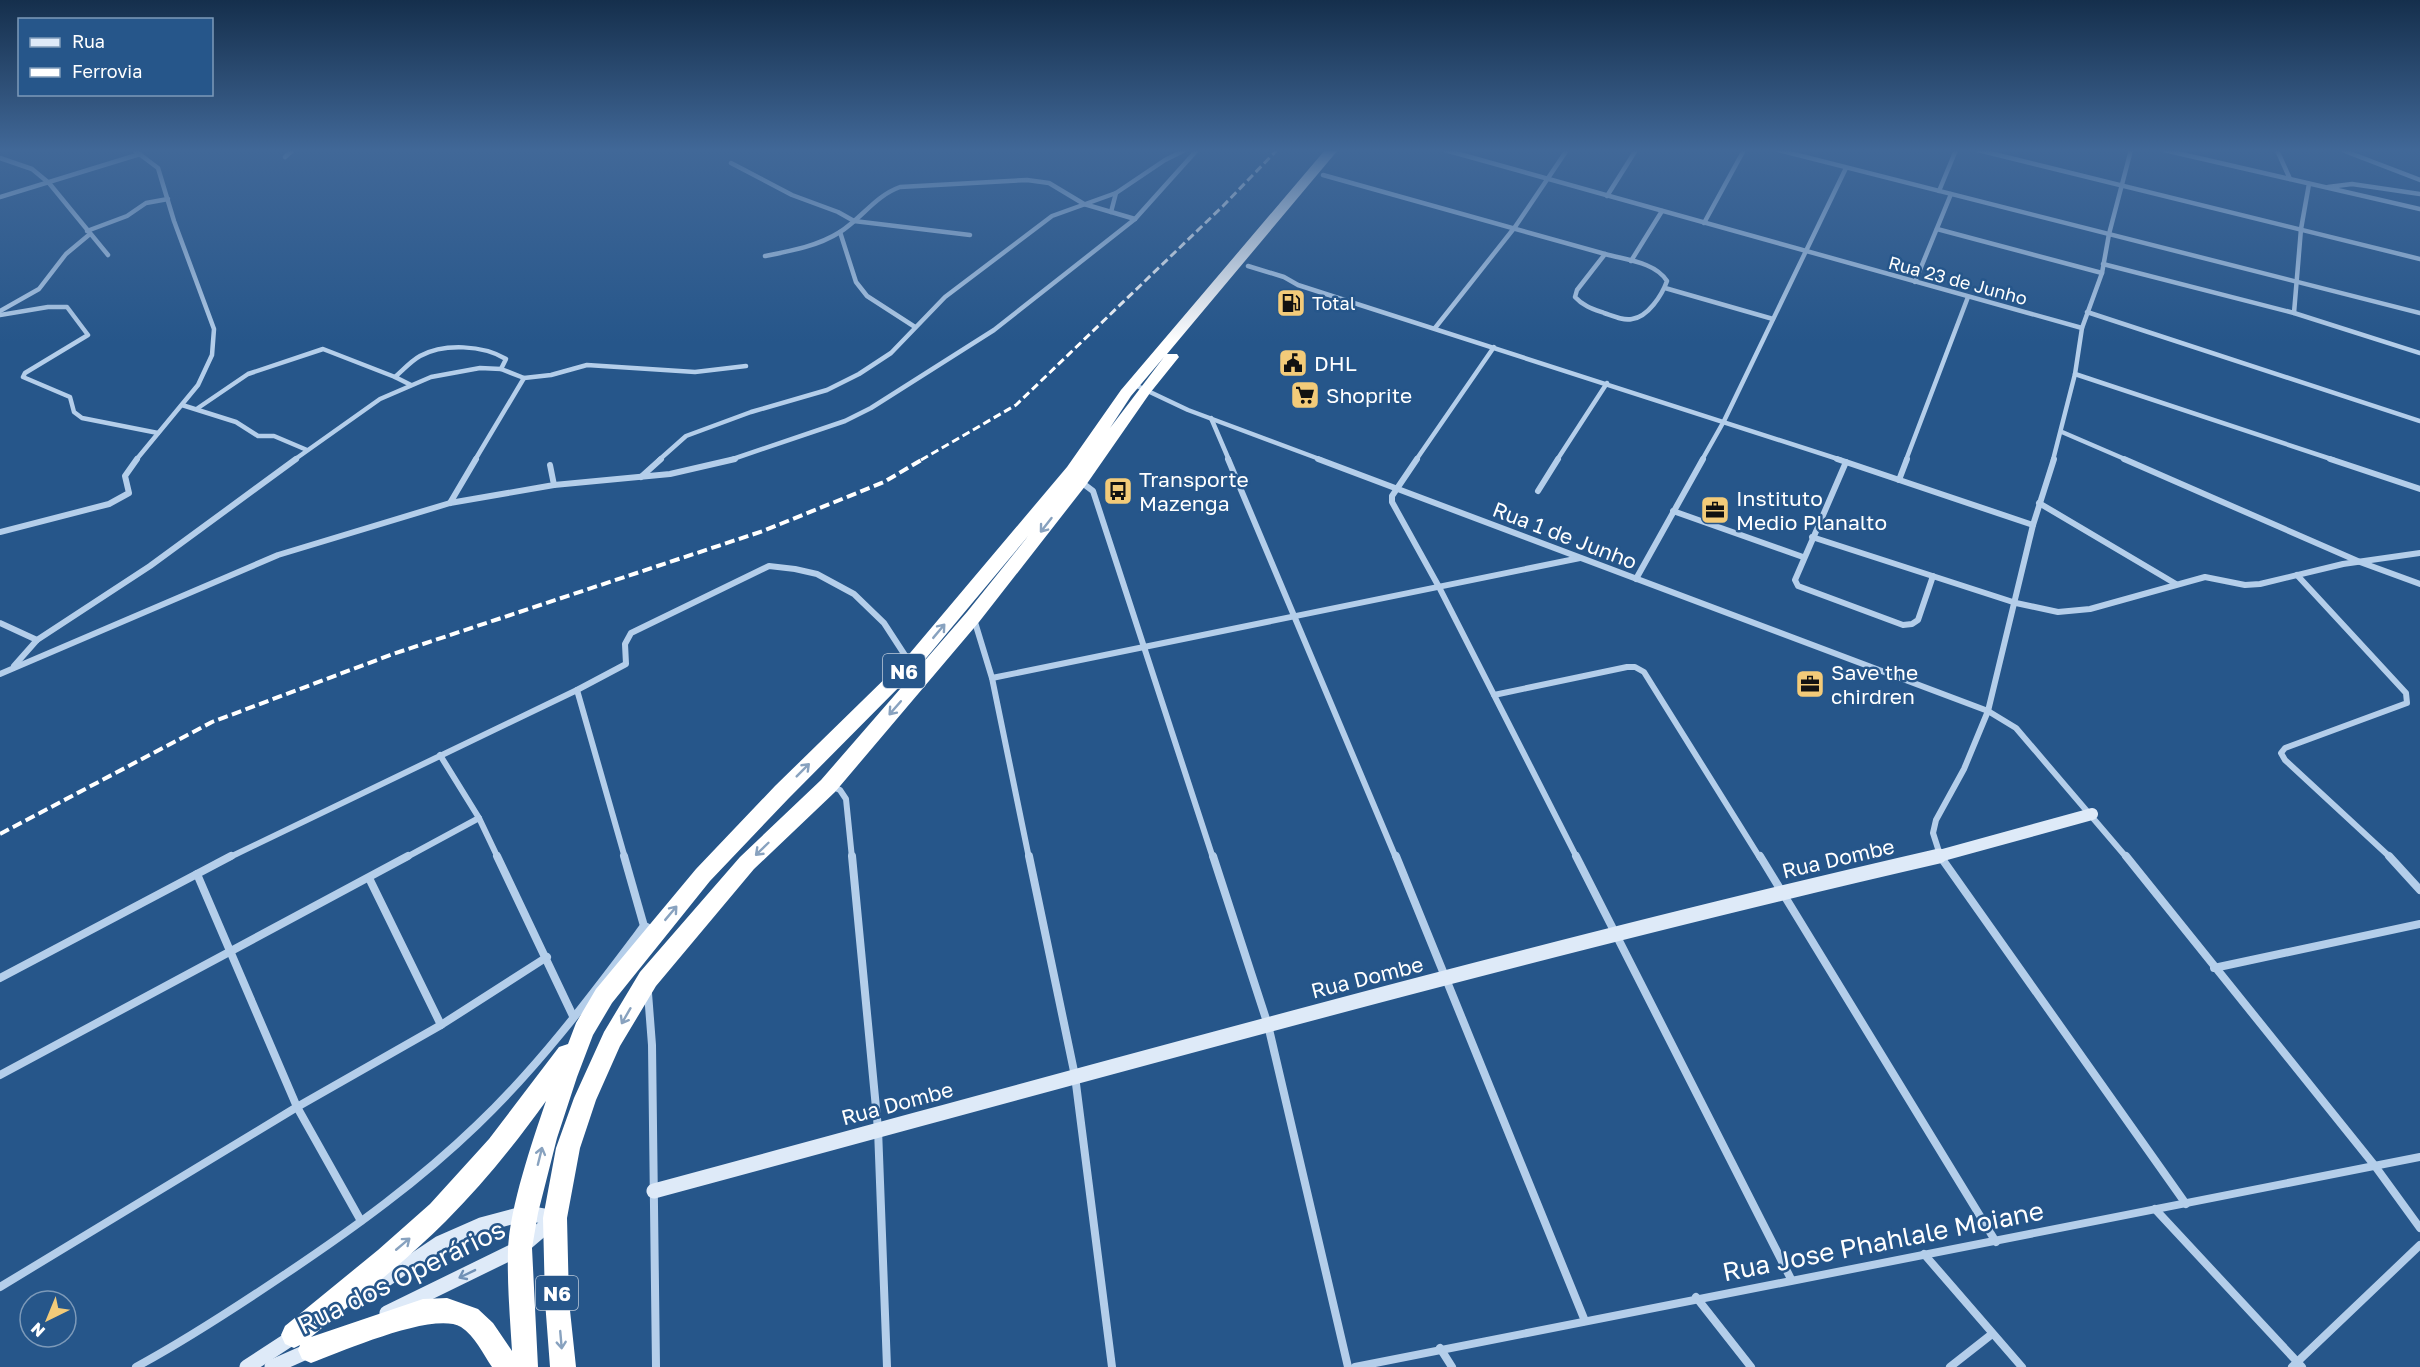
<svg xmlns="http://www.w3.org/2000/svg" width="2420" height="1367" font-family="'Golos Text',sans-serif">
	<rect width="100%" height="100%" fill="#26568a"/>
	<g fill="none" stroke-linecap="round" stroke-linejoin="round">
		<!-- street-far2 -->
		<g stroke="#b4ceea" stroke-width="4.5">
			<polyline points="134,150 158,168 174,221 214,329 212,355 198,385 136,460"/>
			<polyline points="1445,150 2082,328"/>
			<polyline points="1778,150 2420,313"/>
			<polyline points="1978,150 2420,259"/>
			<polyline points="2164,150 2420,209"/>
			<polyline points="2277,150 2290,179"/>
			<polyline points="2342,150 2420,180"/>
			<polyline points="285,157 293,150"/>
			<polyline points="0,158 32,169 49,183 108,255"/>
			<polyline points="731,163 792,195 838,212 854,221 970,235"/>
			<polyline points="1323,175 1605,254"/>
			<polyline points="2328,187 2352,184 2420,194"/>
			<polyline points="1939,191 1956,150"/>
			<polyline points="1607,196 1636,150"/>
			<polyline points="0,197 140,154"/>
			<polyline points="1111,212 1116,193"/>
			<polyline points="1704,223 1744,150"/>
			<polyline points="1937,229 2102,273"/>
			<polyline points="87,231 127,216 146,203 168,199"/>
			<polyline points="840,232 856,282 867,296 915,327"/>
			<path d="M1605,254C1626,260 1655,262 1667,281C1662,295 1648,317 1632,319C1623,321 1613,316 1604,313C1593,309 1583,306 1575,297L1577,290Z"/>
			<path d="M765,256C791,251 818,246 840,232C862,218 875,196 900,187L1027,180L1049,183L1084,204L1135,219"/>
			<polyline points="1631,261 1662,211"/>
			<polyline points="2103,264 2294,313 2420,353"/>
			<polyline points="1248,266 1284,277 1298,285 1841,460"/>
			<polyline points="1915,282 1951,194"/>
			<polyline points="1665,288 1773,319"/>
			<polyline points="0,311 39,289 66,254 90,234"/>
			<polyline points="2087,312 2420,421"/>
			<polyline points="2294,313 2301,229 2309,184"/>
			<polyline points="0,315 48,307 67,307 88,335 25,373 23,377 70,397 74,412 82,418 158,433"/>
			<polyline points="1435,328 1515,227 1567,150"/>
			<polyline points="2075,374 2334,460"/>
			<polyline points="1133,384 1188,410 1322,460"/>
			<path d="M411,385L395,377C403,370 411,361 420,356C444,343 483,345 506,359L501,369"/>
			<polyline points="182,405 236,422 258,436 274,436 307,450"/>
			<polyline points="198,408 248,374 323,349 395,377"/>
			<polyline points="1211,418 1229,460"/>
			<polyline points="2062,432 2127,460"/>
			<polyline points="294,460 380,399 431,377 480,368 501,369 524,378 551,375 587,365 695,372 746,366"/>
			<polyline points="475,460 524,378"/>
			<polyline points="659,460 686,436 751,412 827,390 859,374 891,353 945,297 1052,216 1116,193 1165,160 1185,150"/>
			<polyline points="730,460 845,421 871,408 994,330 1135,219 1197,150"/>
			<polyline points="1416,460 1494,347"/>
			<polyline points="1557,460 1607,383"/>
			<polyline points="1702,460 1724,421 1846,168"/>
			<polyline points="1906,460 1968,297"/>
			<polyline points="2053,460 2075,374 2082,328 2102,273 2109,234 2131,150"/>
		</g>
		<!-- street-far1 -->
		<g stroke="#b4ceea" stroke-width="6">
			<polyline points="1228,459 1396,858"/>
			<polyline points="1318,459 1988,711 2016,728 2127,858"/>
			<polyline points="1417,459 1392,496 1392,502 1439,587 1577,858"/>
			<polyline points="1837,459 2033,525"/>
			<polyline points="2124,459 2360,562 2420,584"/>
			<polyline points="2330,459 2420,489"/>
			<polyline points="1846,462 1795,580 1798,586 1903,625 1912,624 1918,620 1933,576"/>
			<polyline points="641,477 661,459"/>
			<polyline points="1899,480 1907,459"/>
			<polyline points="1081,482 1093,491 1213,858"/>
			<polyline points="554,485 670,474 735,459"/>
			<polyline points="1538,491 1558,459"/>
			<polyline points="450,503 476,459"/>
			<polyline points="2039,503 2176,584"/>
			<polyline points="1673,511 1803,557"/>
			<polyline points="0,532 109,504 129,493 125,476 137,459"/>
			<polyline points="1812,537 2016,603 2058,612 2090,609 2205,577 2245,585 2260,584 2343,564 2420,553"/>
			<polyline points="2297,575 2406,693 2407,703 2285,748 2281,753 2285,760 2391,858"/>
			<polyline points="1636,579 1703,459"/>
			<polyline points="974,619 992,678 1029,858"/>
			<polyline points="0,623 37,640"/>
			<polyline points="14,666 37,640 150,566 296,459"/>
			<polyline points="0,674 278,555 450,503 554,485 550,465"/>
			<polyline points="992,678 1580,558"/>
			<polyline points="577,690 626,664 625,644 631,633 769,566 795,569 817,574 854,594 884,623 910,663"/>
			<polyline points="1494,695 1627,667 1635,667 1644,672 1760,858"/>
			<polyline points="440,755 479,818 498,858"/>
			<polyline points="831,786 840,790 846,799 852,858"/>
			<polyline points="228,858 577,690 625,858"/>
			<polyline points="405,858 479,818"/>
			<polyline points="1941,858 1933,833 1936,820 1964,769 1988,711 2033,525 2054,459"/>
		</g>
		<!-- street -->
		<g stroke="#b4ceea" stroke-width="8">
			<polyline points="497,856 573,1016"/>
			<polyline points="624,856 644,926"/>
			<polyline points="852,856 878,1129 887,1367"/>
			<polyline points="1029,856 1075,1076 1112,1367"/>
			<polyline points="1213,856 1268,1025 1348,1367"/>
			<polyline points="1396,856 1585,1321"/>
			<polyline points="1576,856 1791,1279"/>
			<polyline points="1760,856 1996,1242"/>
			<polyline points="1940,856 2186,1204"/>
			<polyline points="2126,856 2375,1166 2420,1228"/>
			<polyline points="2389,856 2420,890"/>
			<polyline points="197,874 297,1107 361,1221"/>
			<polyline points="369,878 441,1025"/>
			<polyline points="2214,968 2420,924"/>
			<polyline points="0,978 231,856"/>
			<polyline points="648,993 652,1045 656,1367"/>
			<polyline points="0,1075 408,856"/>
			<polyline points="2155,1209 2302,1367"/>
			<polyline points="1924,1254 2022,1367"/>
			<polyline points="0,1287 297,1107 441,1025 547,957"/>
			<polyline points="1696,1297 1751,1367"/>
			<polyline points="1440,1348 1452,1367"/>
			<path d="M136,1367C188,1339 238,1306 287,1273C354,1228 419,1181 477,1125C540,1065 592,995 644,926L647,927"/>
			<path d="M1355,1367C1709,1294 2065,1228 2420,1157"/>
			<polyline points="1950,1367 1992,1334"/>
			<polyline points="2292,1367 2420,1245"/>
		</g>
		<!-- secondary-far1 -->
		<polyline stroke="#deeaf8" stroke-width="12" points="1932,858 2092,814"/>
		<!-- secondary -->
		<g stroke="#deeaf8" stroke-width="15">
			<path d="M654,1191C1081,1076 1508,955 1939,856"/>
			<polyline points="355,1300 440,1243 481,1225 526,1213 555,1218"/>
			<polyline points="387,1313 520,1248 554,1219"/>
			<polyline points="247,1367 296,1335"/>
			<polyline points="272,1367 315,1348"/>
		</g>
		<!-- highway -->
		<path fill="#fff" fill-rule="evenodd" d="M1325,150H1338L1167,354H1177L1179,357L1150,393L1086,485L979,622L835,792L754,869L656,986L620,1046L596,1100L580,1148L567,1218L569,1301L576,1367H550L545,1301L543,1218L556,1148L574,1098L604,1032L640,972L740,857L821,780L967,612L1029,535L917,669L789,798L710,881L612,1003L593,1035L577,1077L557,1138L538,1213L532,1248L538,1367H492C483,1354 475,1336 461,1327C433,1311 342,1352 311,1363L302,1359L298,1350L300,1345L294,1348L285,1344L281,1335L285,1326L378,1250L430,1204L489,1139L559,1047L568,1044L576,1023L596,989L696,869L775,786L905,659L1067,467L1121,390ZM1164,357L1110,428L1131,396ZM546,1101C532,1142 510,1207 508,1249C507,1283 510,1318 512,1351L493,1323L478,1309L447,1298L423,1299L311,1337C357,1299 404,1263 446,1221C483,1184 516,1143 546,1101Z"/>
		<!-- rail-far1 -->
		<polyline stroke="#fff" stroke-width="3" stroke-dasharray="8 4" stroke-linecap="butt" points="921,460 1016,405 1223,206 1277,150"/>
		<!-- rail -->
		<polyline stroke="#fff" stroke-width="4" stroke-dasharray="10 4.5" stroke-linecap="butt" points="0,834 212,722 393,654 763,531 884,482 923,459"/>
	</g>
	<!-- one-way arrows -->
	<defs><path id="oneway-shaft" d="M-6 0H5M1.5-3L5.5 0L1.5 3" fill="none" stroke-width="1.6" stroke-linecap="round" stroke-linejoin="round" transform="scale(1.5)"/></defs>
	<g stroke="#88a2bf">
		<use href="#oneway-shaft" transform="translate(1046 525) rotate(128)"/>
		<use href="#oneway-shaft" transform="translate(939 631) rotate(-50)"/>
		<use href="#oneway-shaft" transform="translate(895 708) rotate(131)"/>
		<use href="#oneway-shaft" transform="translate(803 770) rotate(-45)"/>
		<use href="#oneway-shaft" transform="translate(762 849) rotate(136)"/>
		<use href="#oneway-shaft" transform="translate(671 913) rotate(-50)"/>
		<use href="#oneway-shaft" transform="translate(626 1016) rotate(120)"/>
		<use href="#oneway-shaft" transform="translate(540 1156) rotate(-76)"/>
		<use href="#oneway-shaft" transform="translate(403 1244) rotate(-40)"/>
		<use href="#oneway-shaft" transform="translate(561 1340) rotate(85)"/>
	</g>
	<use stroke="#7091b6" href="#oneway-shaft" transform="translate(467 1274) rotate(154)"/>
	<!-- sky -->
	<linearGradient id="sky" x2="0" y2="1"><stop stop-color="#152f4c"/><stop offset="0.44" stop-color="#416898"/><stop offset="1" stop-color="#416898" stop-opacity="0"/></linearGradient>
	<rect width="2420" height="342" fill="url(#sky)"/>
	<!-- icons -->
	<defs>
		<g id="fuel-square" transform="scale(1.5)"><rect x="-9" y="-9" width="18" height="18" rx="4" fill="#f3cb79" stroke="#26568a"/><path d="M-5.5-6h7V0h2V4h1.3V-2.5L3-4.5l.8-.8L6-3V5H2.5V1h-1V6h-7ZM-4.2-4.7v3.2H.2V-4.7Z" fill="#111"/></g>
		<g id="civic-square" transform="scale(1.5)"><rect x="-9" y="-9" width="18" height="18" rx="4" fill="#f3cb79" stroke="#26568a"/><path d="M-.6-6.5H3V-4.5H.6V-3L4-1V1h2V6H-6V1h2V-1L-.6-3ZM-1.2 2.5V6h2.4V2.5Z" fill="#111"/></g>
		<g id="supermarket-square" transform="scale(1.5)"><rect x="-9" y="-9" width="18" height="18" rx="4" fill="#f3cb79" stroke="#26568a"/><path d="M-6-5.5h2.5l.6 2H6L4.5 2H-2.5L-4.4-4H-6ZM-1.5 3.2a1.3 1.3 0 1 0 .1 0ZM3 3.2a1.3 1.3 0 1 0 .1 0Z" fill="#111"/></g>
		<g id="bus-square" transform="scale(1.5)"><rect x="-9" y="-9" width="18" height="18" rx="4" fill="#f3cb79" stroke="#26568a"/><path d="M-5-6H5V4H4V6H2V4H-2V6H-4V4H-5ZM-3.5-4V0h7V-4ZM-3.5 1.2v1.5H-2V1.2ZM2 1.2v1.5H3.5V1.2Z" fill="#111"/></g>
		<g id="office-square" transform="scale(1.5)"><rect x="-9" y="-9" width="18" height="18" rx="4" fill="#f3cb79" stroke="#26568a"/><path d="M-6-3h4V-5.5h4V-3h4V5H-6ZM-1-4.5V-3h2v-1.5ZM-6 0V1H6V0Z" fill="#111"/></g>
	</defs>
	<g fill-rule="evenodd">
		<use href="#fuel-square" x="1291" y="303"/>
		<use href="#civic-square" x="1293" y="363"/>
		<use href="#supermarket-square" x="1305" y="395"/>
		<use href="#bus-square" x="1118" y="491"/>
		<use href="#office-square" x="1715" y="510"/>
		<use href="#office-square" x="1810" y="684"/>
	</g>
	<g text-anchor="middle" dominant-baseline="central" stroke-width="5" stroke-linejoin="round" paint-order="stroke">
		<!-- far-street labels -->
		<g font-size="18" fill="#fff" stroke="#26568a">
			<text transform="translate(1958 280) rotate(15)">Rua 23 de Junho</text>
		</g>
		<!-- far-poi labels -->
		<g font-size="18" fill="#fff" stroke="#26568a" text-anchor="start">
			<text x="1312" y="303">Total</text>
		</g>
		<!-- shield labels -->
		<g fill="#26568a" stroke="#beccdc" stroke-width="1.5">
			<rect x="883" y="654" width="42" height="34" rx="4.5"/>
			<rect x="536" y="1276" width="42" height="34" rx="4.5"/>
		</g>
		<g font-size="20" font-weight="bold" fill="#fff">
			<text x="904" y="671">N6</text>
			<text x="557" y="1293">N6</text>
		</g>
		<!-- poi labels -->
		<g font-size="21" fill="#fff" stroke="#26568a" text-anchor="start">
			<text x="1314" y="363">DHL</text>
			<text x="1326" y="395">Shoprite</text>
			<text x="1139" y="479">Transporte<tspan x="1139" dy="24">Mazenga</tspan></text>
			<text x="1736" y="498">Instituto<tspan x="1736" dy="24">Medio Planalto</tspan></text>
			<text x="1831" y="672">Save the<tspan x="1831" dy="24">chirdren</tspan></text>
		</g>
		<!-- street labels -->
		<g font-size="21" fill="#fff" stroke="#26568a">
			<text transform="translate(1565 535) rotate(21)">Rua 1 de Junho</text>
			<text transform="translate(1838 858) rotate(-13)">Rua Dombe</text>
			<text transform="translate(1367 977) rotate(-14)">Rua Dombe</text>
			<text transform="translate(897 1103) rotate(-15)">Rua Dombe</text>
		</g>
		<!-- near-street labels -->
		<g font-size="26" fill="#fff" stroke="#26568a">
			<text transform="translate(1883 1241) rotate(-11)">Rua Jose Phahlale Moiane</text>
			<text transform="translate(401 1277) rotate(-26)">Rua dos Operários</text>
		</g>
	</g>
	<!-- legend -->
	<rect x="18" y="18" width="195" height="78" fill="#26568a" stroke="#7d9ab9" stroke-width="1.5"/>
	<rect x="30" y="38" width="30" height="9" fill="#deeaf8" stroke="#7d9ab9" stroke-width="1.5"/>
	<text x="72" y="48" font-size="18" fill="#ffffff">Rua</text>
	<rect x="30" y="68" width="30" height="9" fill="#ffffff" stroke="#7d9ab9" stroke-width="1.5"/>
	<text x="72" y="78" font-size="18" fill="#ffffff">Ferrovia</text>
	<!-- north arrow -->
	<g transform="translate(48 1319) rotate(223)"><circle r="28" fill="#26568a" stroke="#7d9ab9" stroke-width="1.5"/>
	<path d="M0-4.5L10 22L0 15L-10 22Z" fill="#f3cb79"/>
	<text y="-9" font-size="16" font-weight="bold" text-anchor="middle" fill="#ffffff">N</text>
	</g>
</svg>
